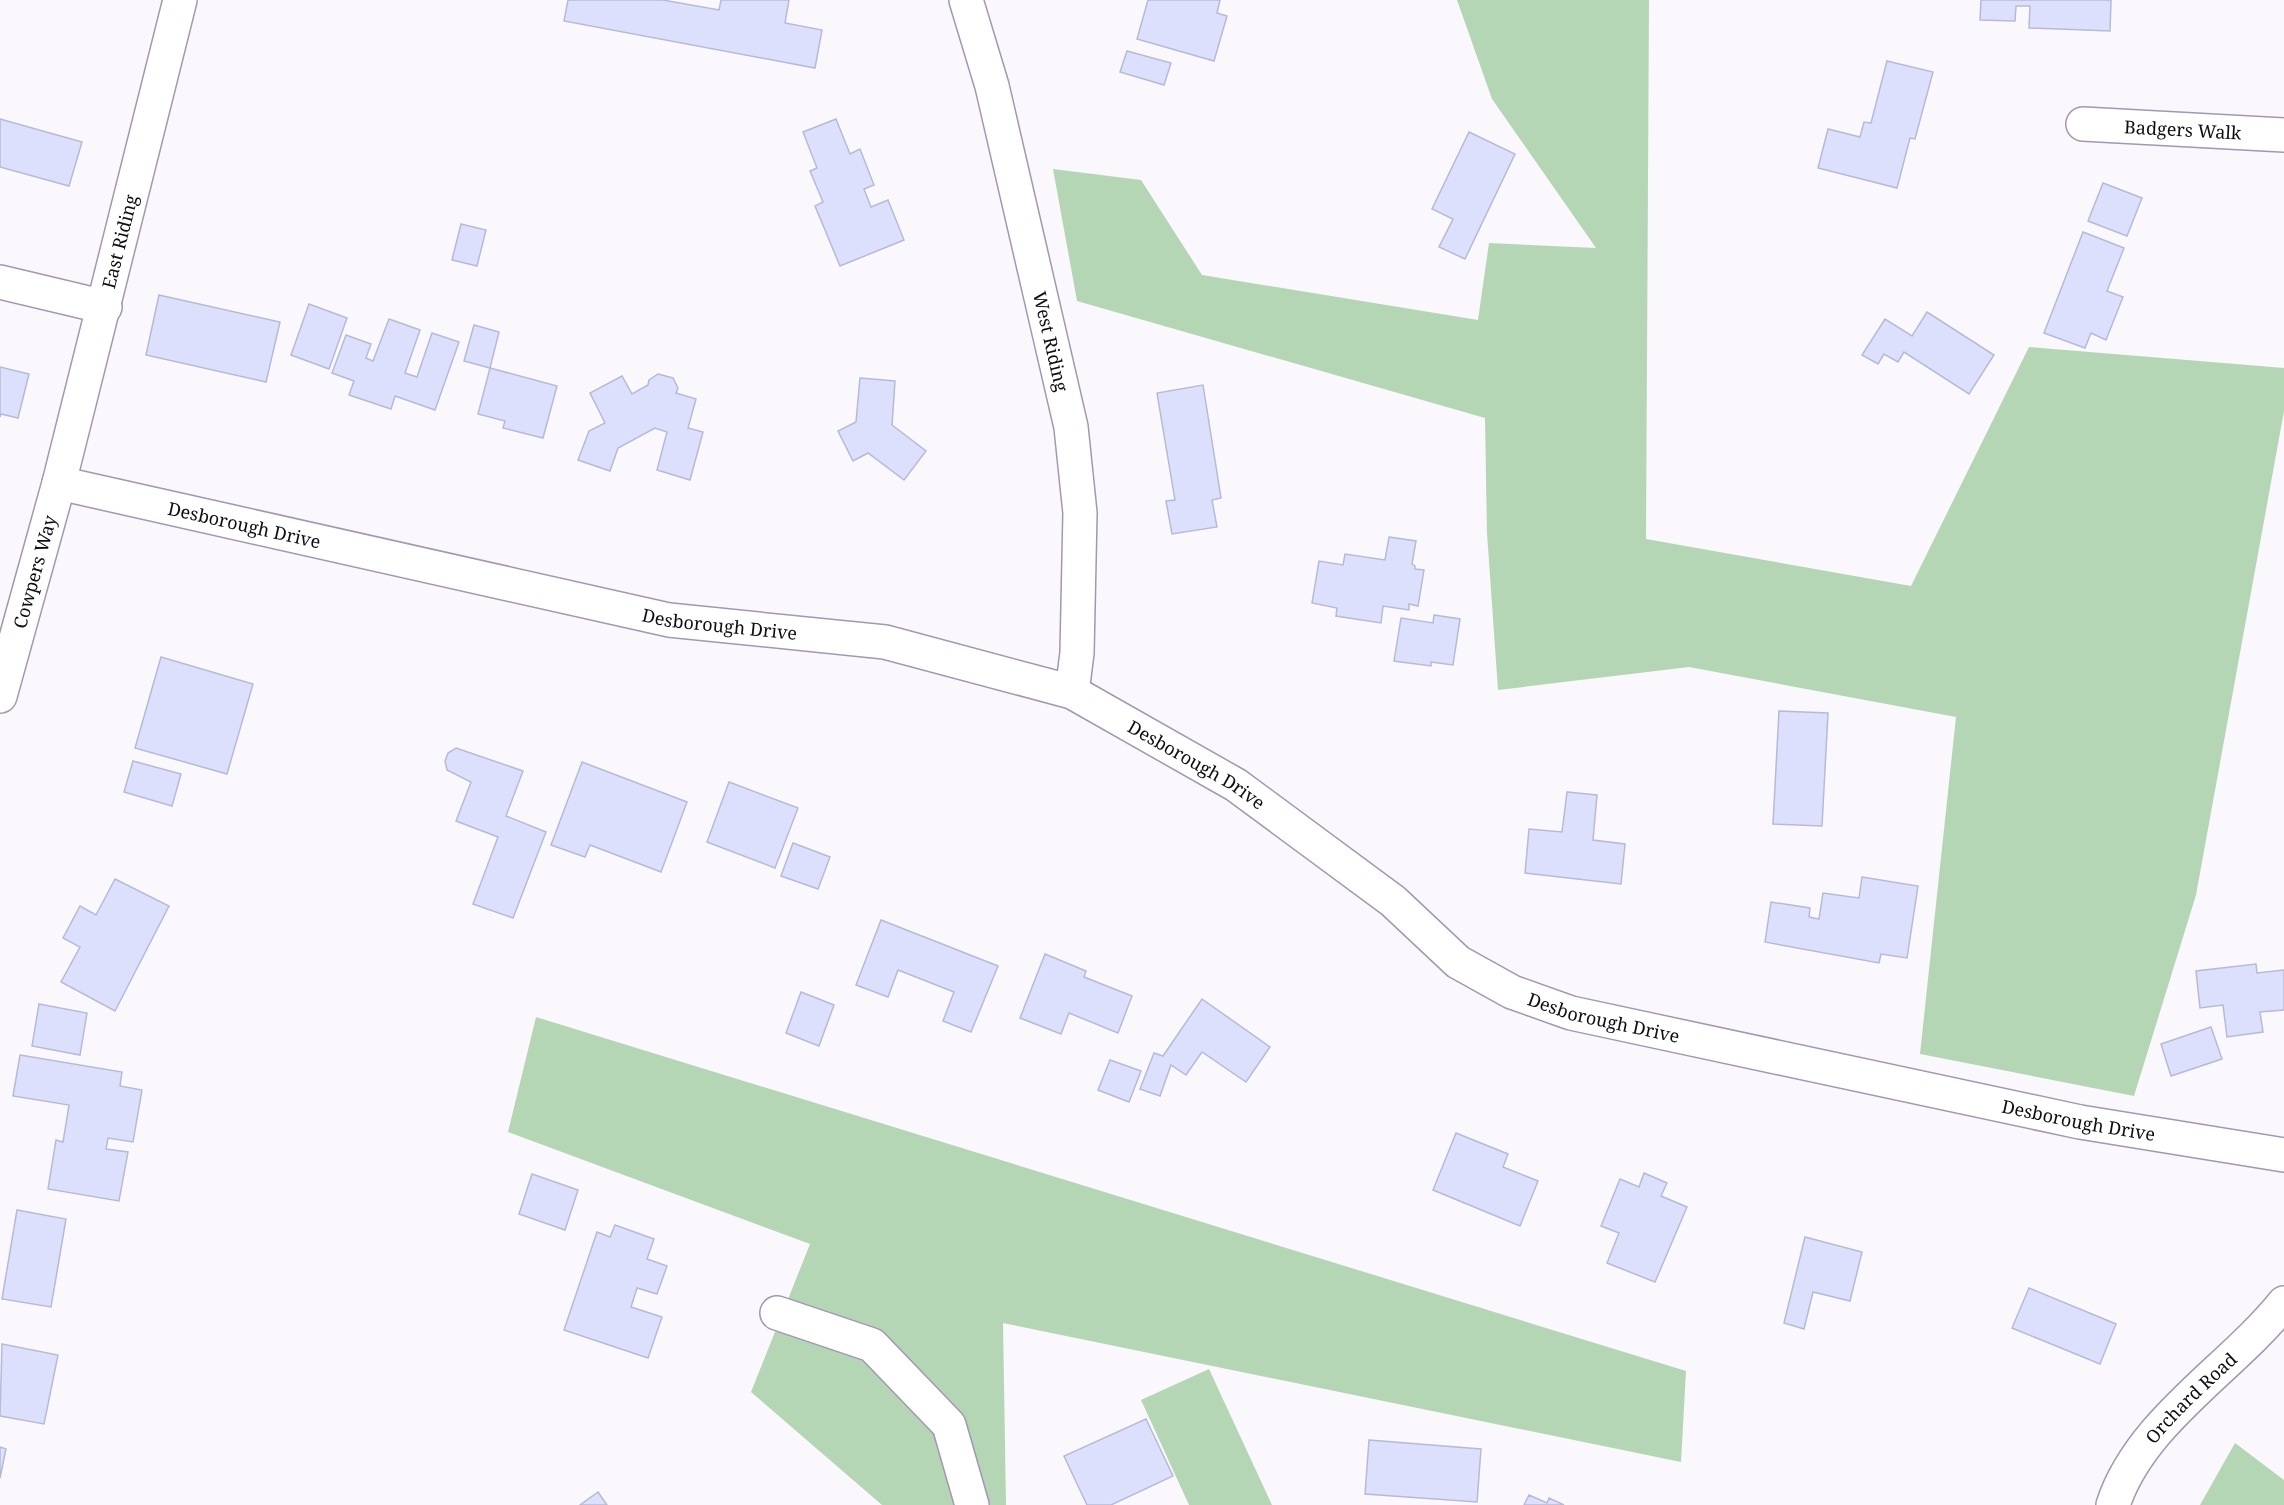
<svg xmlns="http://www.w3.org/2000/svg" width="2284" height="1505" font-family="'Noto Serif',serif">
	<rect width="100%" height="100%" fill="#faf7fd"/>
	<!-- green -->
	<g fill="#b5d6b5">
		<polygon points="1457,0 1649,0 1646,539 1911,586 2029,347 2284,368 2284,411 2196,895 2134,1096 1920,1054 1956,717 1689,667 1498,690 1487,533 1485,418 1077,301 1053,169 1141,180 1202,275 1478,320 1489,243 1596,248 1492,99"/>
		<polygon points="536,1017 1686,1371 1681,1462 1003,1323 1006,1505 882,1505 751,1392 810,1244 508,1132"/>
		<polygon points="1209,1369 1272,1505 1189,1505 1141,1400"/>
		<polygon points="2235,1443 2284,1480 2284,1505 2200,1505"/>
	</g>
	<!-- building -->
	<g fill="#dde0fd" stroke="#b6bad7" stroke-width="1.5">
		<polygon points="568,0 663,0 719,10 721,0 789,0 785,23 822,30 815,68 564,21"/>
		<polygon points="1148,0 1220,0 1217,13 1227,16 1214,61 1137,39"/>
		<polygon points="1981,0 2111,0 2110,31 2029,28 2030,6 2016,6 2015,21 1980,20"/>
		<polygon points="1127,51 1171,63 1164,85 1120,72"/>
		<polygon points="1887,61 1933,72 1915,139 1910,138 1897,188 1818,168 1828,129 1860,137 1864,122 1871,123"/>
		<polygon points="0,119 82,142 69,186 0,167"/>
		<polygon points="836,119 850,154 860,149 874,185 864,189 871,207 888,200 904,240 840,266 815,206 823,202 810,171 817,168 803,132"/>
		<polygon points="1469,132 1515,154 1465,259 1439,247 1453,219 1432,209"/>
		<polygon points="2103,183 2142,198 2127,236 2088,221"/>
		<polygon points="461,224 486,230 477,266 452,260"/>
		<polygon points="2083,232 2124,248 2107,291 2123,297 2106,340 2091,333 2085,348 2044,333"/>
		<polygon points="159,295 280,322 266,382 146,355"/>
		<polygon points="309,304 347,318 329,369 291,355"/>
		<polygon points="1927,312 1994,355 1969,394 1904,352 1898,362 1884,354 1878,364 1862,355 1885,319 1912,336"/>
		<polygon points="389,319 420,330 405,373 417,377 432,333 459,342 435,410 395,396 391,409 349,395 354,381 332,373 346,335 371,344 366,358 373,361"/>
		<polygon points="474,325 499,332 490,368 464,361"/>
		<polygon points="0,367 29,374 18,418 1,414 0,417"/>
		<polygon points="490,368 557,386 543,438 503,428 505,421 478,414"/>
		<polygon points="658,374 673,378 678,388 676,393 696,399 688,428 703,432 690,480 657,470 667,432 655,428 618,448 610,471 578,460 589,431 605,423 590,393 622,376 632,394 648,385 649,380"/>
		<polygon points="860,378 895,381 892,425 926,451 904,480 868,453 853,461 838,431 856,422"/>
		<polygon points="1203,385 1221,498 1212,500 1217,527 1172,534 1166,501 1175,500 1157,393"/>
		<polygon points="1389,537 1416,541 1412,564 1415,566 1415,569 1424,570 1418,606 1409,604 1409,610 1383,606 1381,623 1336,616 1337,608 1312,603 1319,561 1343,565 1345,554 1385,560"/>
		<polygon points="1434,615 1460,619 1453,665 1431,662 1431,666 1394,661 1401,618 1433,623"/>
		<polygon points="161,657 253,684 227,774 135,748"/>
		<polygon points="1779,711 1828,713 1822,826 1773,824"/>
		<polygon points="456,748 523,771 506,816 546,832 513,918 473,904 498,837 456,821 471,782 447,770 445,761 448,753"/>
		<polygon points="133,761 181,774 172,806 124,792"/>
		<polygon points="582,762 687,802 661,872 590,845 585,857 551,845"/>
		<polygon points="729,782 798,808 775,868 707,842"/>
		<polygon points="1567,792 1597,795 1593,840 1625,844 1621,884 1525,873 1529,829 1562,832"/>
		<polygon points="793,843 830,857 818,889 781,876"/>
		<polygon points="1862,877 1918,886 1907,958 1881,954 1879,963 1765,942 1771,902 1810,908 1809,917 1819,919 1823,893 1859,898"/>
		<polygon points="115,879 169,906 115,1011 61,982 80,947 63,938 80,906 96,915"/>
		<polygon points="881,920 998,966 971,1032 943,1021 954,992 898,970 888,997 856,985"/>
		<polygon points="1045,954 1086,971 1084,977 1132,996 1118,1033 1069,1013 1061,1034 1020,1018"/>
		<polygon points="2256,964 2257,973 2284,970 2284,1010 2260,1012 2263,1032 2227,1037 2223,1005 2200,1008 2196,971"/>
		<polygon points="801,992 834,1005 819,1046 786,1033"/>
		<polygon points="1202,999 1270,1047 1246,1082 1202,1052 1186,1075 1171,1065 1160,1096 1140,1089 1154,1053 1163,1056"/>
		<polygon points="39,1004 87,1013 80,1055 32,1046"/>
		<polygon points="2211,1027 2222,1059 2171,1076 2161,1044"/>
		<polygon points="20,1055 122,1072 120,1086 142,1090 133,1142 108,1138 106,1149 128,1152 119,1201 48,1189 56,1140 63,1142 69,1105 13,1096"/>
		<polygon points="1110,1060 1141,1071 1129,1102 1098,1090"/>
		<polygon points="1456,1133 1508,1154 1503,1167 1538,1181 1520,1226 1433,1190"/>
		<polygon points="1644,1173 1667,1183 1661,1196 1687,1207 1655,1282 1607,1263 1619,1233 1601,1226 1620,1179 1639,1187"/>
		<polygon points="532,1174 578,1190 565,1230 519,1214"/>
		<polygon points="17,1210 66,1219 51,1307 2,1299"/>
		<polygon points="615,1225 654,1239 647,1259 667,1266 657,1294 637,1288 631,1307 662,1317 648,1358 564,1330 597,1232 610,1237"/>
		<polygon points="1805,1237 1862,1252 1850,1301 1813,1292 1804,1329 1784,1323"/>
		<polygon points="2029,1288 2116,1324 2100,1364 2012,1328"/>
		<polygon points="2,1344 58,1355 44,1424 0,1416"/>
		<polygon points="1146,1419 1173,1476 1111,1505 1087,1505 1064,1456"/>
		<polygon points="1369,1440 1481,1449 1477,1502 1365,1494"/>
		<polygon points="0,1447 6,1449 0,1478"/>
		<polygon points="598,1492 607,1505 580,1505"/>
		<polygon points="1529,1495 1547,1503 1549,1498 1564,1505 1524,1505"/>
	</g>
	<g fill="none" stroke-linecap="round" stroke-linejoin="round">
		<!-- minor casing -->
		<g stroke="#a397b2" stroke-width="36">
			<g id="minor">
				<path id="s1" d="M966,0L992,86L1071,427L1080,513L1077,653L1072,692"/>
				<path id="s2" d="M2083,124L2284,135"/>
				<polyline points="0,282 105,307"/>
				<path id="s3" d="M59,483L669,620L885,642L1072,692L1236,785L1393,901L1458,962L1512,992L1571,1013L2080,1122L2284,1155"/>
				<path id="s4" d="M0,696L59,483L180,0"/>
				<polyline points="777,1313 872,1345 949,1425 972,1505"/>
				<path id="s5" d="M2113,1505C2140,1422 2230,1370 2284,1303"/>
			</g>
		</g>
		<!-- minor -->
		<use href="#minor" stroke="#fff" stroke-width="33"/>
	</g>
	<g text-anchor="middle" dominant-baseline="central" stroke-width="4.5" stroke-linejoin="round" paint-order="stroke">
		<!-- street labels -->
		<g font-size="18" fill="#100c15" stroke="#fff">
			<text stroke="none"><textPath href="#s2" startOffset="100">Badgers Walk</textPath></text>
			<text stroke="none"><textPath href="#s4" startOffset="470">East Riding</textPath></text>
			<text stroke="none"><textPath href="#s1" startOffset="352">West Riding</textPath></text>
			<text stroke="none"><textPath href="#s3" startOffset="190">Desborough Drive</textPath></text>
			<text stroke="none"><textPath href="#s4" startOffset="129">Cowpers Way</textPath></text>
			<text stroke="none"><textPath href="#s3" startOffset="676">Desborough Drive</textPath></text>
			<text stroke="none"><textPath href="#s3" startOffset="1180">Desborough Drive</textPath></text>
			<text stroke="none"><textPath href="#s3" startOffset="1666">Desborough Drive</textPath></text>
			<text stroke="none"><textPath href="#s3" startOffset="2152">Desborough Drive</textPath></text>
			<text stroke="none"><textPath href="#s5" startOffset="134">Orchard Road</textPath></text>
		</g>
	</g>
</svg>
